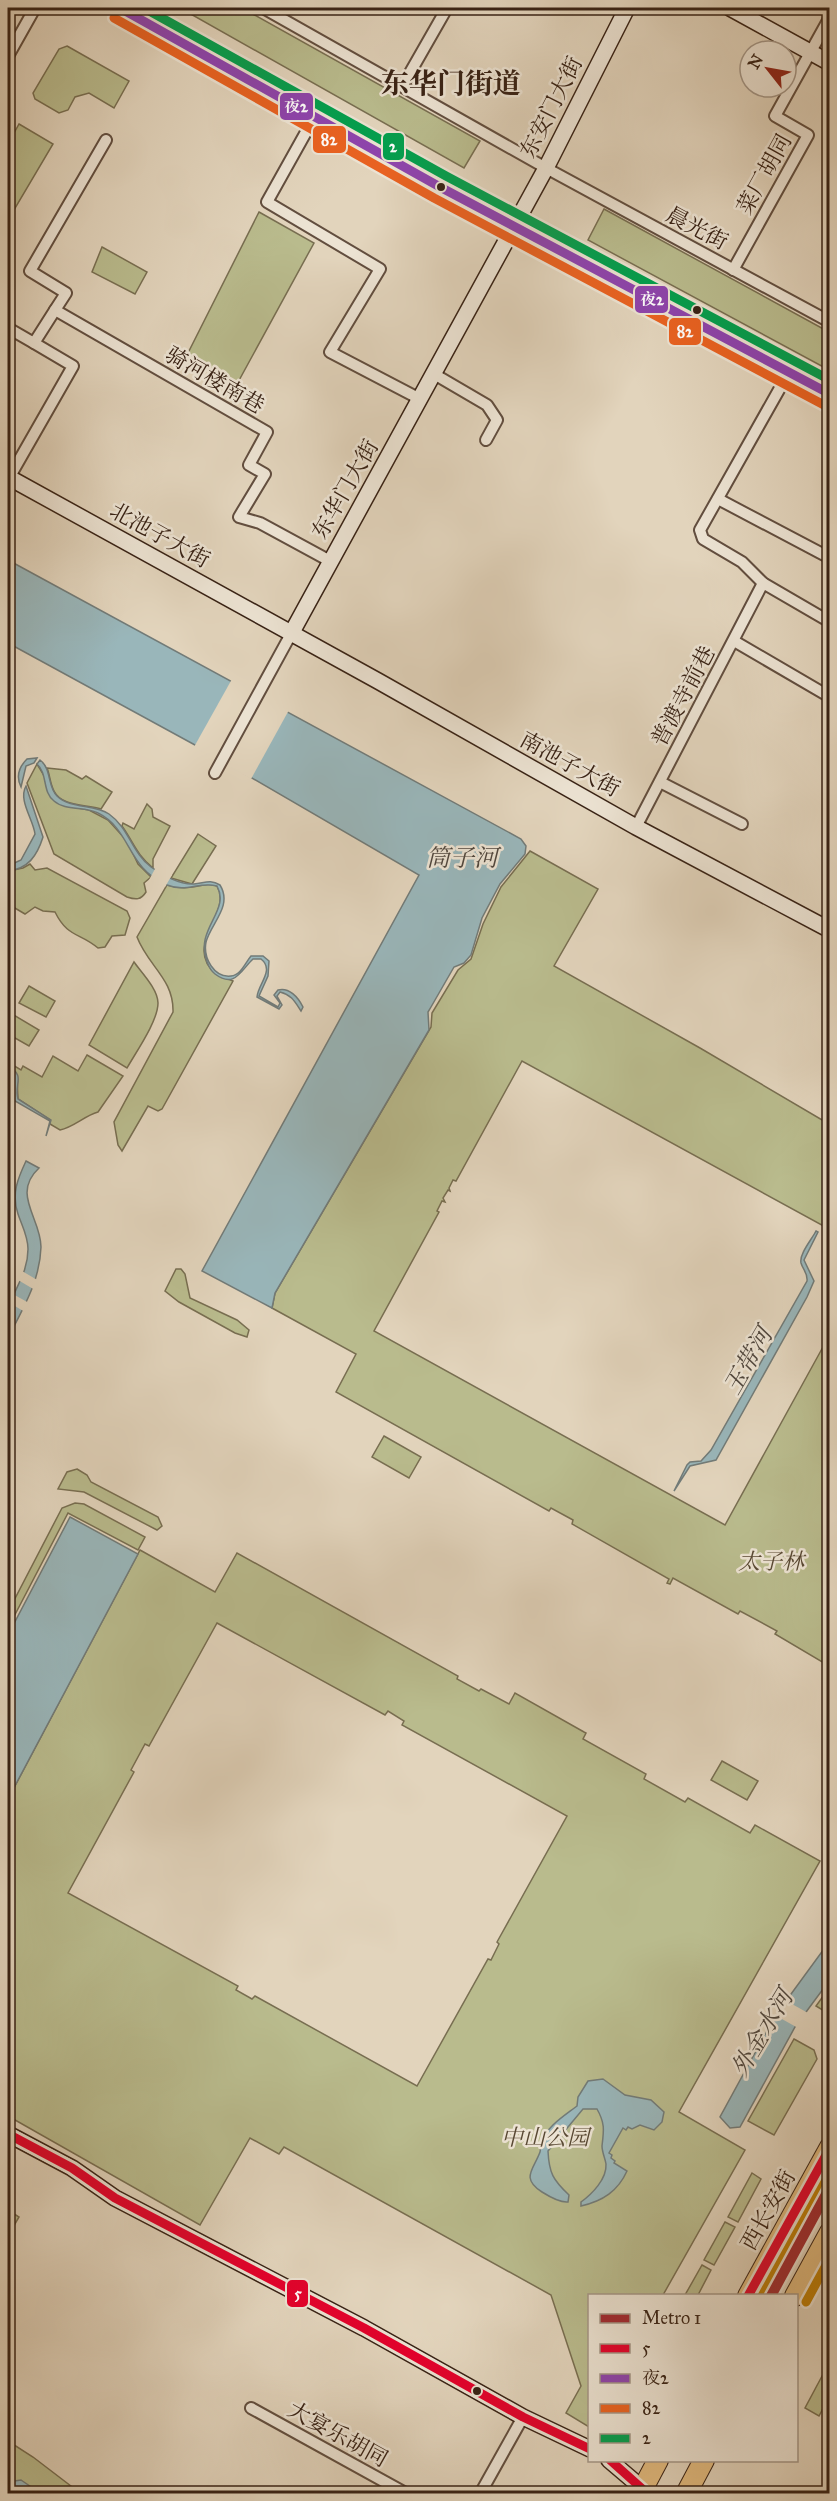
<svg xmlns="http://www.w3.org/2000/svg" width="837" height="2501" font-family="'IM FELL Great Primer','Noto Serif SC',serif">
	<rect width="100%" height="100%" fill="#e2d4bc"/>
	<filter id="stains"><feTurbulence type="fractalNoise" baseFrequency=".00333" numOctaves="4"/><feColorMatrix values="0 0 0 0 .2 0 0 0 0 .09 0 0 0 0 .02 0 0 0 .5 -.17"/></filter>
	<radialGradient id="worn" r=".72"><stop offset=".6" stop-color="#630" stop-opacity="0"/><stop offset="1" stop-color="#630" stop-opacity=".3"/></radialGradient>
	<!-- green -->
	<g fill="#b9bb8d" stroke="#786e51" stroke-width="1.5" fill-rule="evenodd">
		<polygon points="180,8 242,8 480,141 464,168"/>
		<polygon points="67,46 129,81 114,108 89,93 75,97 68,110 59,113 35,99 33,93 59,49"/>
		<polygon points="19,124 53,144 14,210 8,206 8,144"/>
		<polygon points="604,209 829,332 829,370 588,240"/>
		<polygon points="259,212 314,243 237,384 186,357"/>
		<polygon points="102,247 147,272 135,294 92,272"/>
		<path d="M37,764L62,805L89,810L108,820L127,841L138,864L151,877L144,883L146,892C141,900 136,900 127,897L54,854L27,783Z"/>
		<path d="M47,768L66,770L82,779L86,776L112,792L101,809C86,804 62,807 54,791C50,784 50,775 47,768Z"/>
		<path d="M147,804L152,809L153,817L170,826L153,859V868C136,854 134,843 122,826L123,823L134,829Z"/>
		<polygon points="198,834 216,846 192,884 171,878"/>
		<polygon points="530,851 598,889 554,966 700,1048 829,1124 829,1229 522,1061 456,1181 453,1180 449,1188 450,1191 448,1190 443,1198 445,1202 442,1201 437,1211 439,1212 374,1331 725,1525 829,1336 829,1666 775,1634 777,1631 740,1611 738,1614 673,1578 670,1584 667,1583 669,1579 572,1524 573,1520 551,1508 549,1511 336,1392 356,1354 272,1308 275,1293 431,1027 432,1013 458,970 471,959 483,924 501,887"/>
		<path d="M30,864L35,870L47,868L127,911L130,918L125,935L112,936L105,947L98,948C79,932 68,938 55,912L43,911L35,907L25,914L8,904V871L23,868Z"/>
		<path d="M210,884L217,886C233,914 182,945 216,974C221,978 228,978 233,981L162,1109L158,1111L148,1106L122,1151L118,1145L114,1122L173,1012C174,979 148,966 137,937L167,885C183,890 194,887 210,884Z"/>
		<path d="M134,962C141,972 158,989 158,1003C158,1021 136,1052 127,1068L89,1045Z"/>
		<polygon points="29,986 55,1001 46,1017 19,1003"/>
		<polygon points="12,1014 39,1030 29,1046 8,1034 8,1022"/>
		<path d="M87,1055L123,1076L98,1112C84,1116 74,1127 60,1130L50,1124V1120L18,1099L17,1079L8,1101V1062L21,1070L23,1066L42,1077L53,1056L78,1071Z"/>
		<polygon points="176,1269 181,1269 185,1274 190,1298 237,1320 249,1330 247,1337 235,1333 179,1302 165,1291"/>
		<polygon points="384,1436 421,1457 409,1478 372,1457"/>
		<polygon points="77,1469 87,1475 91,1482 158,1517 162,1526 157,1530 84,1492 58,1489 67,1472"/>
		<polygon points="75,1503 84,1504 145,1537 138,1550 68,1513 8,1628 8,1612 62,1508"/>
		<path d="M140,1550L215,1592L237,1553L458,1676L457,1679L479,1691L481,1689L509,1704L515,1693L584,1732L586,1733L583,1739L646,1774L644,1779L685,1802L688,1798L750,1833L755,1825L820,1861L679,2112L745,2150L663,2295L590,2296L589,2427L566,2413L581,2386L551,2295L284,2147L279,2154L250,2138L200,2225L8,2116V1799ZM217,1623L385,1715L388,1711L404,1721L402,1725L567,1816L497,1942L499,1944L491,1960L488,1959L417,2086L255,1996L252,1999L236,1990L238,1986L68,1893L134,1772L131,1770L145,1744L149,1746Z"/>
		<polygon points="722,1761 758,1781 747,1800 711,1780"/>
		<polygon points="829,1988 829,2014 816,2006"/>
		<polygon points="794,2039 814,2050 817,2059 774,2135 748,2121"/>
		<polygon points="752,2173 761,2179 738,2222 728,2217"/>
		<polygon points="8,2210 19,2217 8,2236"/>
		<polygon points="725,2222 735,2227 714,2265 704,2260"/>
		<polygon points="702,2265 711,2270 698,2295 685,2295"/>
		<polygon points="829,2363 829,2397 819,2416 805,2408"/>
		<polygon points="8,2441 33,2457 80,2493 8,2493"/>
	</g>
	<!-- water -->
	<g fill="#99b6ba" stroke="#727b78" stroke-width="1.5">
		<polygon points="8,560 521,839 526,846 525,854 500,884 482,918 471,955 464,963 454,967 431,1007 428,1012 429,1030 275,1293 272,1308 202,1271 419,875 195,745 8,643"/>
		<path d="M37,758L34,763L26,766L21,787C16,777 19,767 27,759Z"/>
		<path d="M40,760C52,769 47,786 57,796C70,809 94,804 109,814C129,828 132,853 151,867C162,875 180,885 194,884C205,883 210,879 220,885C233,906 211,923 206,942C203,958 214,978 231,976C241,975 245,963 251,956H263L269,961L268,976L259,996L278,1007L280,1003L274,995L278,990C289,987 298,997 303,1007L301,1011C295,1002 292,995 280,992L277,996L282,1005L279,1009L257,997C258,984 275,970 261,959H253C241,970 235,989 215,974C211,971 209,967 207,962C194,929 231,911 217,886C199,881 187,893 167,885C126,868 132,830 98,813C85,806 65,811 54,801C42,792 48,774 37,764Z"/>
		<path d="M26,786L43,837C37,856 28,869 8,871V866L21,860L35,834C33,819 18,800 26,786Z"/>
		<path d="M8,1066C26,1076 14,1083 18,1099L51,1120L46,1136L50,1121L15,1101L13,1097L14,1078L8,1073Z"/>
		<path d="M26,1161L39,1168C11,1194 41,1218 41,1247C40,1281 23,1308 8,1338C8,1328 5,1315 9,1306C16,1286 28,1272 28,1249C28,1236 22,1226 18,1214C11,1194 18,1178 26,1161Z"/>
		<path d="M816,1231L818,1232L804,1260L814,1281L807,1297L716,1460L690,1466L674,1491L687,1465L690,1462L701,1461L711,1450L807,1281C808,1273 803,1270 801,1263C799,1254 812,1239 816,1231Z"/>
		<polygon points="70,1517 138,1554 8,1799 8,1635"/>
		<polygon points="829,1942 829,1981 795,2027 740,2127 730,2128 720,2117 775,2016"/>
		<path d="M603,2079L625,2095L651,2100L664,2112L662,2122L654,2130L640,2125L632,2129L628,2127L626,2130L623,2128L609,2153L612,2155L611,2158L615,2161L614,2163L627,2171C618,2191 603,2201 581,2206V2202C592,2194 607,2179 606,2164C605,2158 602,2152 602,2146C604,2130 605,2123 597,2109H583L548,2151C549,2173 553,2180 569,2195L568,2202C560,2203 550,2197 542,2192C520,2178 534,2169 540,2152C541,2149 540,2146 541,2143C547,2126 564,2116 577,2106L578,2097L588,2081Z"/>
		<polygon points="21,2480 40,2493 9,2493 8,2482"/>
	</g>
	<!-- pier -->
	<g fill="#e2d4bc">
		<polygon points="232,679 289,710 251,779 194,747"/>
		<polygon points="156,867 172,875 165,887 149,880"/>
		<polygon points="22,1271 39,1281 35,1290 18,1280"/>
		<polygon points="11,1293 29,1303 25,1312 8,1302"/>
		<polygon points="783,1999 808,2013 798,2028 773,2014"/>
	</g>
	<g fill="none" stroke-linecap="round" stroke-linejoin="round">
		<!-- street casing -->
		<g stroke="#624e3f" stroke-width="14">
			<g id="street">
				<polyline points="263,8 546,168 830,322"/>
				<polyline points="8,56 35,8"/>
				<polyline points="403,85 447,8"/>
				<polyline points="315,116 267,202 380,269 330,352 420,399"/>
				<polyline points="733,270 808,135 775,116 830,17"/>
				<polyline points="55,310 66,293 30,271 106,140"/>
				<polyline points="8,328 34,343 55,310 267,432 249,465 265,474 239,517 260,523 330,561"/>
				<polyline points="789,372 700,530 703,539 742,562 763,583 830,622"/>
				<polyline points="434,374 487,405 497,420 486,440"/>
				<polyline points="9,478 73,366 34,343"/>
				<polyline points="718,499 830,558"/>
				<polyline points="734,641 830,697"/>
				<polyline points="215,773 291,634"/>
				<polyline points="660,782 742,824"/>
				<polyline points="636,827 763,583"/>
				<polyline points="251,2408 407,2494"/>
				<polyline points="480,2494 523,2417"/>
			</g>
		</g>
		<!-- secondary casing -->
		<g stroke="#382215" stroke-width="18">
			<g id="secondary">
				<polyline points="120,8 440,187 830,394"/>
				<polyline points="730,8 830,63"/>
				<polyline points="8,477 378,681 636,827 830,930"/>
				<polyline points="291,634 546,168 627,8"/>
				<polyline points="8,2134 72,2168 115,2198 364,2328 523,2417 590,2449"/>
				<polyline points="609,2460 649,2494"/>
			</g>
		</g>
		<!-- highway casing -->
		<g stroke="#382215" stroke-width="22">
			<g id="highway">
				<polyline points="748,2296 830,2147"/>
				<polyline points="795,2296 830,2232"/>
				<polyline points="640,2494 658,2460"/>
				<polyline points="686,2494 704,2460"/>
			</g>
		</g>
		<!-- street -->
		<use href="#street" stroke="#ece3d3" stroke-width="10"/>
		<!-- secondary -->
		<use href="#secondary" stroke="#ece3d3" stroke-width="15"/>
		<!-- highway -->
		<use href="#highway" stroke="#e1ba7e" stroke-width="20"/>
		<!-- bus-1 casing -->
		<g stroke="#ece3d3" stroke-width="14">
			<g id="bus-1">
				<polyline points="8,2134 72,2168 115,2198 364,2328 523,2417 590,2449"/>
				<polyline points="748,2296 830,2148"/>
				<polyline points="610,2460 648,2494"/>
			</g>
		</g>
		<!-- bus-2 casing -->
		<g stroke="#ece3d3" stroke-width="14">
			<polyline id="bus-2" points="120,8 440,187 830,394"/>
		</g>
		<!-- bus-3 casing -->
		<g stroke="#ece3d3" stroke-width="14">
			<polyline id="bus-3" points="114,18 434,198 824,405"/>
		</g>
		<!-- bus-4 casing -->
		<g stroke="#ece3d3" stroke-width="14">
			<polyline id="bus-4" points="144,8 446,176 830,380"/>
		</g>
		<!-- bus-5 casing -->
		<g stroke="#ece3d3" stroke-width="14">
			<g id="bus-5">
				<polyline points="762,2296 830,2173"/>
				<polyline points="806,2302 830,2258"/>
			</g>
		</g>
		<!-- bus-1 -->
		<use href="#bus-1" stroke="#e4002b" stroke-width="9"/>
		<!-- bus-2 -->
		<use href="#bus-2" stroke="#8e44ad" stroke-width="9"/>
		<!-- bus-3 -->
		<use href="#bus-3" stroke="#e96221" stroke-width="9"/>
		<!-- bus-4 -->
		<use href="#bus-4" stroke="#039f4e" stroke-width="9"/>
		<!-- bus-5 -->
		<use href="#bus-5" stroke="#be7e06" stroke-width="9"/>
		<!-- metro-1 casing -->
		<g stroke="#ece3d3" stroke-width="15">
			<polyline id="metro-1" points="771,2296 830,2187"/>
		</g>
		<!-- metro-1 -->
		<use href="#metro-1" stroke="#a12830" stroke-width="10"/>
	</g>
	<!-- markers -->
	<g fill="#382215" stroke="#ece3d3" stroke-width="2">
		<circle cx="441" cy="187" r="5"/>
		<circle cx="697" cy="310" r="5"/>
		<circle cx="477" cy="2391" r="5"/>
	</g>
	<g text-anchor="middle" dominant-baseline="central" stroke-width="5" stroke-linejoin="round" paint-order="stroke">
		<!-- street labels -->
		<g font-size="22" fill="#382215" stroke="#ece3d3">
			<text transform="translate(551 107) rotate(-63)">东安门大街</text>
			<text transform="translate(764 174) rotate(-61)">菜厂胡同</text>
			<text transform="translate(697 228) rotate(28)">晨光街</text>
			<text transform="translate(215 380) rotate(30)">骑河楼南巷</text>
			<text transform="translate(345 489) rotate(-60)">东华门大街</text>
			<text transform="translate(160 535) rotate(29)">北池子大街</text>
			<text transform="translate(683 696) rotate(-62)">普渡寺前巷</text>
			<text transform="translate(570 764) rotate(29)">南池子大街</text>
			<text transform="translate(768 2210) rotate(-61)">西长安街</text>
			<text transform="translate(338 2434) rotate(29)">大宴乐胡同</text>
		</g>
		<!-- park labels -->
		<g font-size="22" font-style="italic" fill="#584833" stroke="#ece3d3">
			<text x="771" y="1561">太子林</text>
			<text x="545" y="2137">中山公园</text>
		</g>
		<!-- water labels -->
		<g font-size="24" font-style="italic" fill="#50473e" stroke="#ece3d3">
			<text x="462" y="858">筒子河</text>
			<text transform="translate(748 1361) rotate(-60)">玉带河</text>
			<text transform="translate(762 2033) rotate(-59)">外金水河</text>
		</g>
		<!-- district labels -->
		<g font-size="28" font-weight="bold" fill="#382215" stroke="#ece3d3">
			<text x="451" y="83">东华门街道</text>
		</g>
	</g>
	<g stroke="#ece3d3" stroke-width="2">
		<rect x="279" y="92" width="35" height="29" rx="6" fill="#8e44ad"/>
		<rect x="312" y="125" width="35" height="29" rx="6" fill="#e96221"/>
		<rect x="382" y="132" width="23" height="29" rx="6" fill="#039f4e"/>
		<rect x="634" y="285" width="35" height="29" rx="6" fill="#8e44ad"/>
		<rect x="668" y="317" width="34" height="29" rx="6" fill="#e96221"/>
		<rect x="286" y="2279" width="23" height="29" rx="6" fill="#e4002b"/>
	</g>
	<g font-size="16" text-anchor="middle" font-weight="bold" fill="#fff">
		<text x="296" y="112">夜2</text>
		<text x="329" y="145">82</text>
		<text x="393" y="152">2</text>
		<text x="652" y="305">夜2</text>
		<text x="685" y="337">82</text>
		<text x="298" y="2299">5</text>
	</g>
	<!-- margin -->
	<rect width="837" height="2501" fill="none" stroke="#e2d4bc" stroke-width="30"/>
	<rect x="9" y="9" width="819" height="2483" fill="none" stroke="#382215" stroke-width="3"/>
	<rect x="15" y="15" width="807" height="2471" fill="none" stroke="#382215" stroke-width="1.5"/>
	<!-- legend -->
	<rect x="588" y="2294" width="210" height="168" fill="#ece3d3" stroke="#a49687" stroke-width="1.5"/>
	<rect x="600" y="2314" width="30" height="9" fill="#a12830" stroke="#a49687" stroke-width="1.5"/>
	<text x="642" y="2324" font-size="18" fill="#382215">Metro 1</text>
	<rect x="600" y="2344" width="30" height="9" fill="#e4002b" stroke="#a49687" stroke-width="1.5"/>
	<text x="642" y="2354" font-size="18" fill="#382215">5</text>
	<rect x="600" y="2374" width="30" height="9" fill="#8e44ad" stroke="#a49687" stroke-width="1.5"/>
	<text x="642" y="2384" font-size="18" fill="#382215">夜2</text>
	<rect x="600" y="2404" width="30" height="9" fill="#e96221" stroke="#a49687" stroke-width="1.5"/>
	<text x="642" y="2414" font-size="18" fill="#382215">82</text>
	<rect x="600" y="2434" width="30" height="9" fill="#039f4e" stroke="#a49687" stroke-width="1.5"/>
	<text x="642" y="2444" font-size="18" fill="#382215">2</text>
	<!-- north arrow -->
	<g transform="translate(768 69) rotate(301)"><circle r="28" fill="#ece3d3" stroke="#a49687" stroke-width="1.5"/>
	<path d="M0-4.5L10 22L0 15L-10 22Z" fill="#8f2418"/>
	<text y="-9" font-size="16" font-weight="bold" text-anchor="middle" fill="#382215">N</text>
	</g>
	<rect width="100%" height="100%" filter="url(#stains)"/>
	<rect width="100%" height="100%" fill="url(#worn)"/>
</svg>
